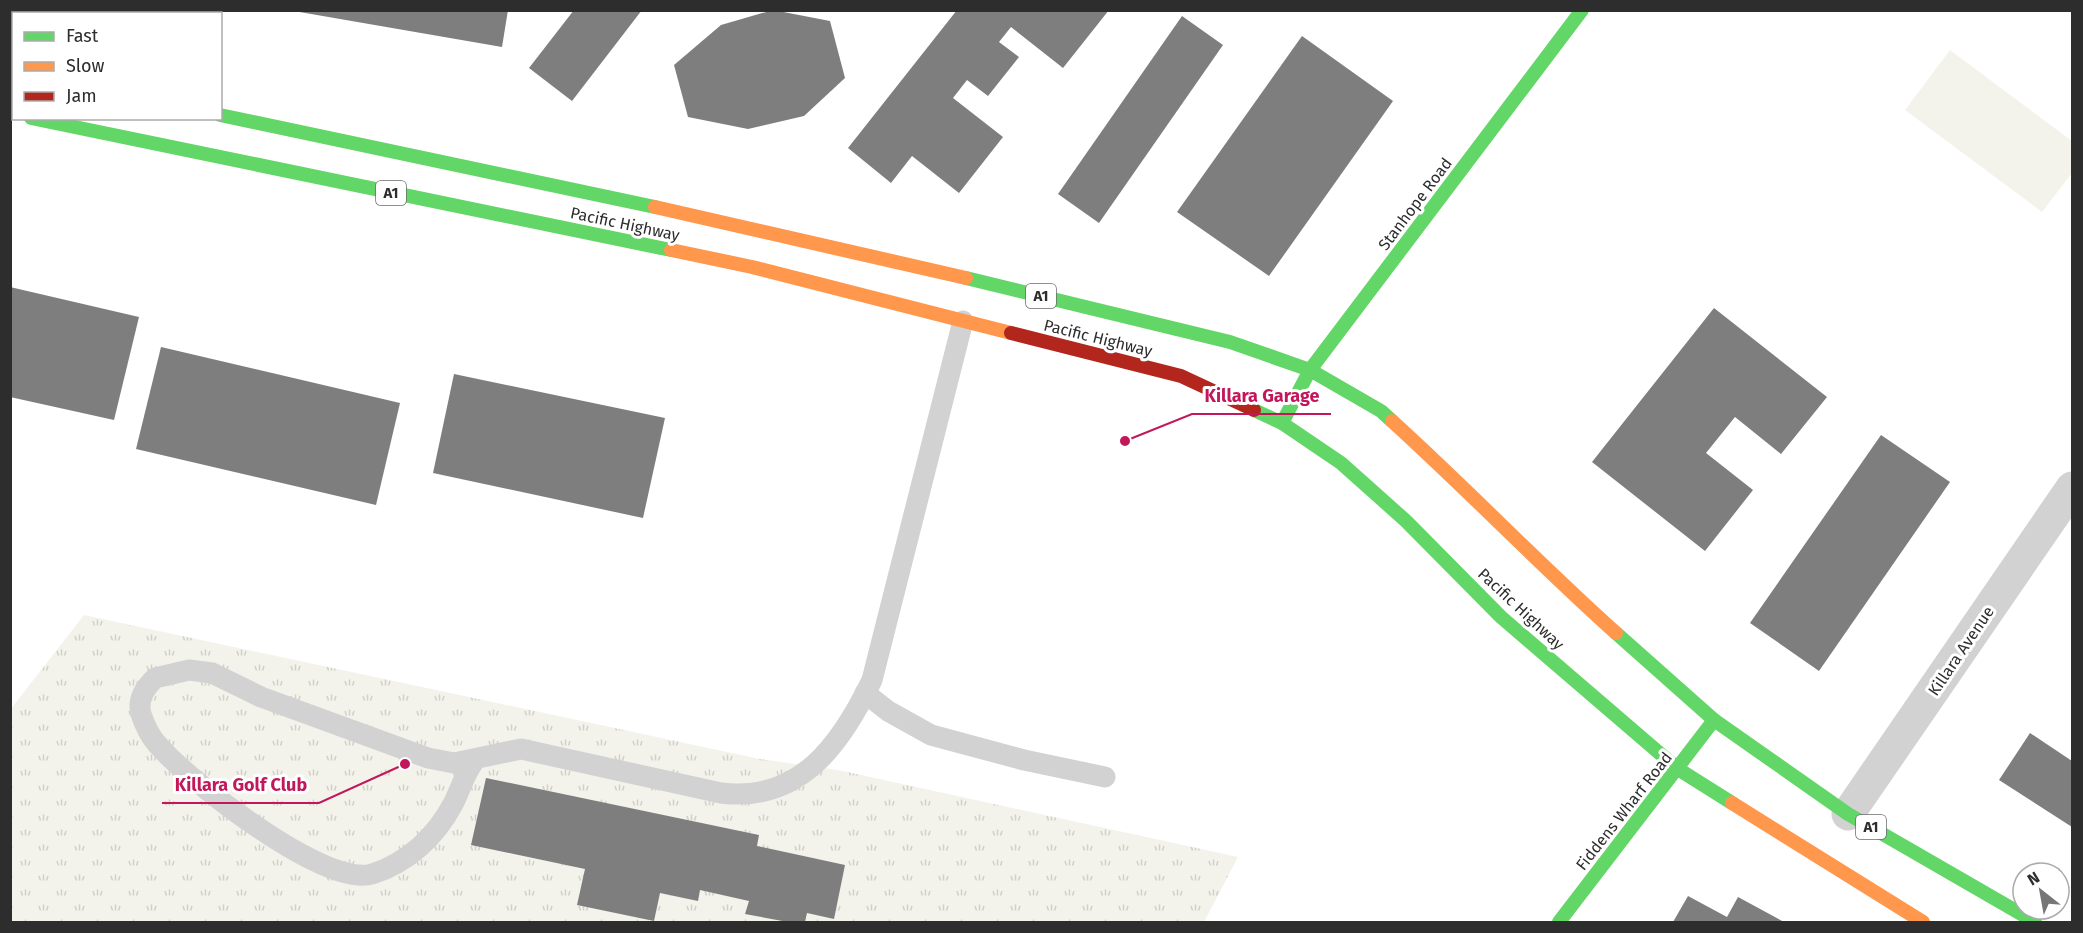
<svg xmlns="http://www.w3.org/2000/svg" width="2083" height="933" font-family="'Fira Sans',sans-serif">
	<defs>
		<pattern id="grass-tufts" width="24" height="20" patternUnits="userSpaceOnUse" patternTransform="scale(1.5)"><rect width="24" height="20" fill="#f3f3eb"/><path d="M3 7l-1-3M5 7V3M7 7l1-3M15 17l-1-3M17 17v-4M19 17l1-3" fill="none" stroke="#d1d1ca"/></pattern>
	</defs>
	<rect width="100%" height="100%" fill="#fff"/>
	<!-- grass -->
	<polygon fill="url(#grass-tufts)" points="84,615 760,759 838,770 1238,857 1204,922 11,922 10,710"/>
	<!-- pitch -->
	<polygon fill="#f3f3eb" points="1950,50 2072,141 2072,173 2042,212 1905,110"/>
	<!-- building -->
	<g fill="#7e7e7e">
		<polygon points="288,10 508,10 502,47"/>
		<polygon points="574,10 642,10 572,101 529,68"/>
		<polygon points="773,10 830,21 845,78 804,116 748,129 688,117 674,65 721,25"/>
		<polygon points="957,10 1109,10 1063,68 1011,27 999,42 1019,57 988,96 967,80 953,98 1003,137 959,193 912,156 891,183 848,148"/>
		<polygon points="1182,16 1223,45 1099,223 1058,194"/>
		<polygon points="1302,36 1393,101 1269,276 1177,212"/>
		<polygon points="10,287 139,317 114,420 10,397"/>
		<polygon points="1714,308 1827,397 1781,454 1735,417 1706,453 1753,490 1705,551 1592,462"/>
		<polygon points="161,347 400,403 376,505 136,449"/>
		<polygon points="454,374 665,418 643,518 433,473"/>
		<polygon points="1881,435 1950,482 1819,671 1750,623"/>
		<polygon points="2030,733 2072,761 2072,827 1999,780"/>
		<polygon points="486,778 759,835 757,846 845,865 834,919 807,913 805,922 788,922 745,914 749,901 700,890 698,901 660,893 654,921 577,905 585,869 471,845"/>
		<polygon points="1688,896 1727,917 1738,897 1784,922 1673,922"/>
	</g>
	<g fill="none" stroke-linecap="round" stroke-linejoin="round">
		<!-- lane -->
		<g stroke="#d2d2d2" stroke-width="21">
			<polyline points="865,693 888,711 931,735 1024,760 1105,777"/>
			<path d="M475,760C464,774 461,789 453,804C436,836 408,863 372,874C325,888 189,781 158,745C151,738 144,724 141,714C137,699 145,688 155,678L189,670L212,673L261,697L428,758L454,763L521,749L721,793C800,803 841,744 872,680L963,321"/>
		</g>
		<!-- street -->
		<polyline stroke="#d2d2d2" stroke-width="33" points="1848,814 2072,488"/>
		<!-- fast -->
		<g stroke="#63d668" stroke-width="14">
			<polyline points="10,66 14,67"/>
			<polyline points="220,115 655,207"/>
			<polyline points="31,118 671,250"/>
			<polyline points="966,278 1230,342 1310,370 1381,411 1392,421"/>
			<polyline points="1254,410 1282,423 1341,463 1406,521 1501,617 1678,769 1732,803"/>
			<polyline points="1282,423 1310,370 1582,10"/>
			<polyline points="1616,633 1714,720 1848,814 2035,922"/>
			<polyline points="1559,922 1714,720"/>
		</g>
		<!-- slow -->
		<g stroke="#ff974d" stroke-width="14">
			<polyline points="655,207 966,278"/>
			<polyline points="671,250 752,267 1011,333"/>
			<path d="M1392,421C1468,490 1539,564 1616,633"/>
			<polyline points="1732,803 1923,922"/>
		</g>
		<!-- jam -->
		<polyline stroke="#b3261e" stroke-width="14" points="1011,333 1181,376 1254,410"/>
	</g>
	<g text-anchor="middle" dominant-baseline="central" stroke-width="6" stroke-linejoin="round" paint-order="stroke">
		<!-- shield labels -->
		<g fill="#fff" stroke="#6c6c6c" stroke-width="1.5">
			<rect x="376" y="181" width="30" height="24" rx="4.5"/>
			<rect x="1026" y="284" width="30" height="24" rx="4.5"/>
			<rect x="1856" y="815" width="30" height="24" rx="4.5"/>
		</g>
		<g font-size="15" font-weight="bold" fill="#2d2d2d">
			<text x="391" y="193">A1</text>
			<text x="1041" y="296">A1</text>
			<text x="1871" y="827">A1</text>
		</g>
		<!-- street labels -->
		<g font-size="16" fill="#2d2d2d" stroke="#fff">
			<text transform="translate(1415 204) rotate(-53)">Stanhope Road</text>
			<text transform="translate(625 224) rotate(12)">Pacific Highway</text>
			<text transform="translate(1098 338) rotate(14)">Pacific Highway</text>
			<text transform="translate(1521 609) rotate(43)">Pacific Highway</text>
			<text transform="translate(1961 651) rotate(-56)">Killara Avenue</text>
			<text transform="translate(1624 811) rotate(-52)">Fiddens Wharf Road</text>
		</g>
	</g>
	<!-- callouts -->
	<path fill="none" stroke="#c2185b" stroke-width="2" d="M1125 441L1192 414H1331M405 764L319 803H162"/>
	<g fill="#c2185b" stroke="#fff" stroke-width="2">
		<circle cx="1125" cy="441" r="6"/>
		<circle cx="405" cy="764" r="6"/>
	</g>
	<g font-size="18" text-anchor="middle" font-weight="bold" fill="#c2185b" stroke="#fff" stroke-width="6" stroke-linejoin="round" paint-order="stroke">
		<text x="1262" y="402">Killara Garage</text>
		<text x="241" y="791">Killara Golf Club</text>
	</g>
	<!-- border -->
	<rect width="2083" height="933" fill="none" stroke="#2d2d2d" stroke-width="24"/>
	<!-- legend -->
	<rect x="12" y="12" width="210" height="108" fill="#ffffff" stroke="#ababab" stroke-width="1.5"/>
	<rect x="24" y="32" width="30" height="9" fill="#63d668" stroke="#ababab" stroke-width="1.5"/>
	<text x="66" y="42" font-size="18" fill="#2d2d2d">Fast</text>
	<rect x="24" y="62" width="30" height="9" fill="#ff974d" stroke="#ababab" stroke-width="1.5"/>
	<text x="66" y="72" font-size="18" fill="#2d2d2d">Slow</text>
	<rect x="24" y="92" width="30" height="9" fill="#b3261e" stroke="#ababab" stroke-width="1.5"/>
	<text x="66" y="102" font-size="18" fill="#2d2d2d">Jam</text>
	<!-- north arrow -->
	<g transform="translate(2041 891) rotate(329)"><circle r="28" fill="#ffffff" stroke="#ababab" stroke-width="1.5"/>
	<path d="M0-4.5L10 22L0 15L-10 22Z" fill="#767676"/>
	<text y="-9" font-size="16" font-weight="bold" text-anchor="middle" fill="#2d2d2d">N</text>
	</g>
</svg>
